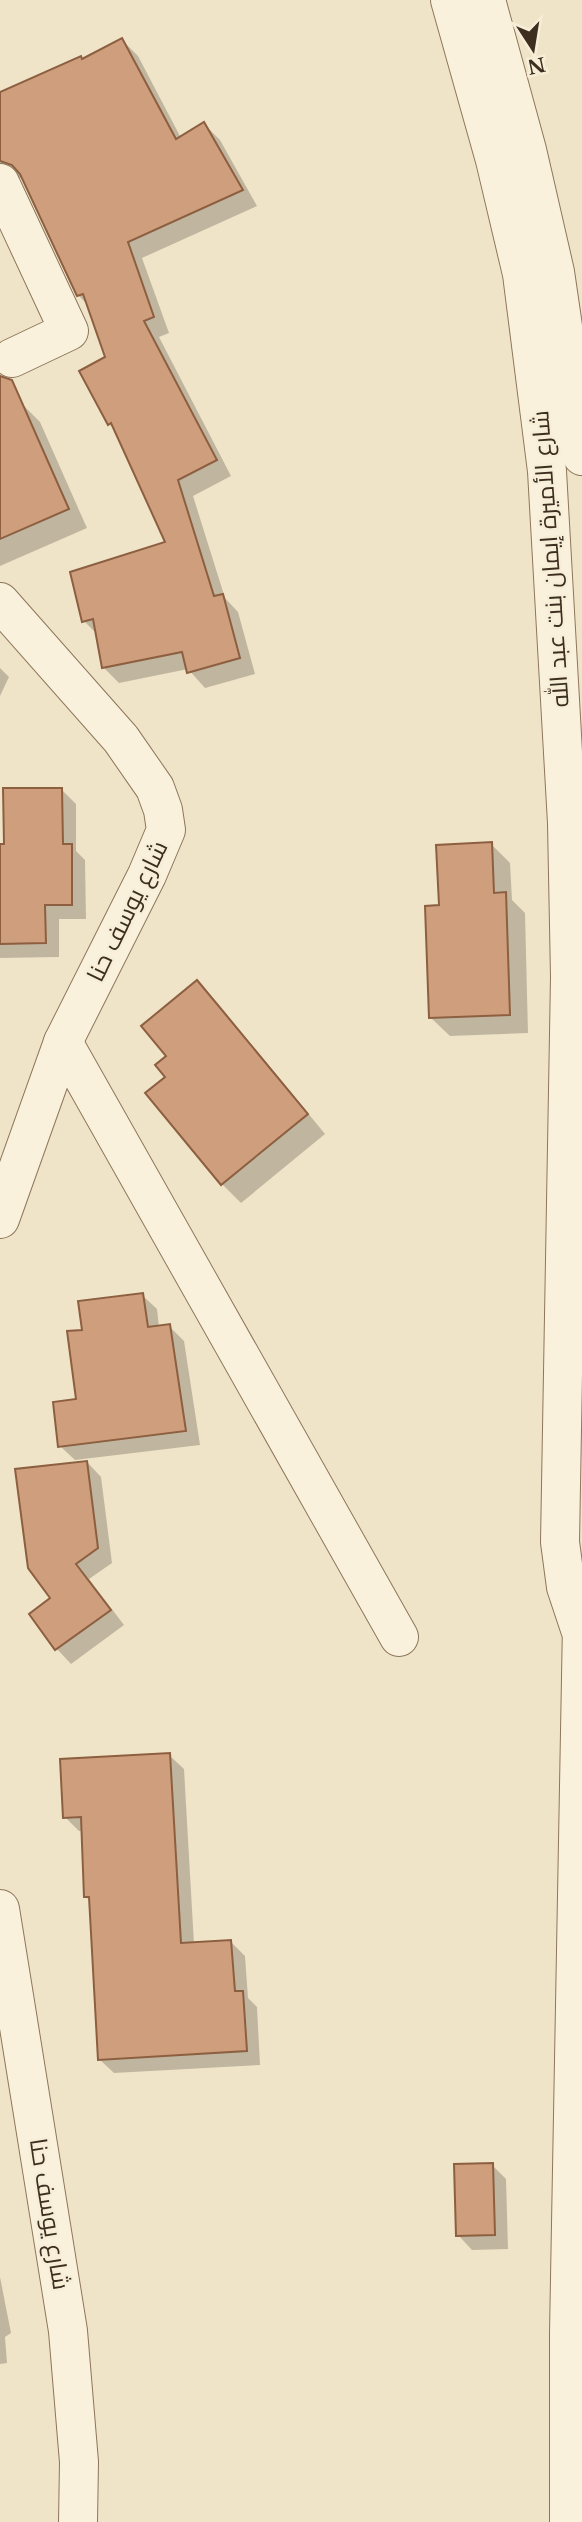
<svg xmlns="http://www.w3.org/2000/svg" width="582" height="2522" font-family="'Libre Baskerville',Cairo,serif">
	<rect width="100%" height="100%" fill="#f0e4c8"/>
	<!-- shadow -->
	<g fill="#0003">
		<polygon points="122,40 138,56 181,138 204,124 220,140 257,206 142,258 169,333 159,337 231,476 193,496 225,598 238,612 255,674 205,688 188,669 119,683 103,667 97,634 84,621 168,544 117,431 109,424 107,358 88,305 78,295 24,178 8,178 0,184 0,94 83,60"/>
		<polygon points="21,403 40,422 87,528 0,566 0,412"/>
		<polygon points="0,668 9,677 0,696"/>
		<polygon points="62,790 76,804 76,851 85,860 86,919 59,919 59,957 0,958 0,846 6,846"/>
		<polygon points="491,844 510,863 512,900 525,913 528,1033 450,1036 431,1018"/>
		<polygon points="197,983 216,1001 325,1134 241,1203 222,1184 147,1093 167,1077 168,1056"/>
		<polygon points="142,1295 157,1309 159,1327 169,1326 184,1341 200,1445 75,1460 60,1446 78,1400 84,1331"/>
		<polygon points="87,1462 101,1477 112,1563 89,1579 124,1625 71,1664 57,1649 31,1615 53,1598"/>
		<polygon points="169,1755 184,1769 194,1944 231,1942 245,1956 248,1998 257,2007 260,2065 114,2073 99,2059 91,1902 86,1897 83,1831 79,1831 65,1817"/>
		<polygon points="492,2165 506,2179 508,2249 472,2250 458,2235"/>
		<polygon points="0,2277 11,2333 5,2337 7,2363 0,2364"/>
	</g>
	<!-- building -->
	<g fill="#cf9f7d" stroke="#8d5f41" stroke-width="2">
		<polygon points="122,38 176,139 204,122 243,190 128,242 154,317 144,321 217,460 178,480 214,596 223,594 240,658 187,673 182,652 102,668 93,619 82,622 70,572 165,542 111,423 108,425 79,371 105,357 83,294 77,296 20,174 12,165 0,161 0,92 81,56 82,59"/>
		<polygon points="0,376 12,380 69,509 0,539"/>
		<polygon points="3,788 62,788 63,844 72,844 72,905 45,905 46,943 0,944 0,844 4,844"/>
		<polygon points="492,842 494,893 506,892 510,1015 429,1018 425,906 439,905 436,845"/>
		<polygon points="197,980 308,1114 221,1185 145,1093 165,1077 155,1065 166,1056 141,1026"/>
		<polygon points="143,1293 148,1327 170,1324 186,1431 58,1447 53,1402 76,1399 67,1331 82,1330 78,1301"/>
		<polygon points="87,1461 98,1548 76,1564 111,1610 55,1650 29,1614 50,1598 28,1568 15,1469"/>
		<polygon points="170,1753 181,1943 231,1940 235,1991 243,1991 247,2051 98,2060 89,1897 84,1897 81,1817 63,1818 60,1759"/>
		<polygon points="493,2163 495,2235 456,2236 454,2164"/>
	</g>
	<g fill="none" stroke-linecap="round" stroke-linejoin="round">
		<!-- minor casing -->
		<g stroke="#8d765c" stroke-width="40">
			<g id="minor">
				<polyline points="450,0 495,160 522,274 547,471 567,823 570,977 560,1542 566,1587 580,1629"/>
				<polyline points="486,0 527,150 555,272 582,456"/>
				<polyline points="0,183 69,331 12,358"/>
				<polyline points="0,602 121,739 155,788 163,810 166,830 147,875 63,1042 0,1219"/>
				<polyline points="63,1042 399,1637"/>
				<polyline points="0,1909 68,2331 79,2462 78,2522"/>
				<polyline points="569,2522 569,2333 582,1623"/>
			</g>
		</g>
		<!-- minor -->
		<use href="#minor" stroke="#faf1dc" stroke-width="38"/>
	</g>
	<g text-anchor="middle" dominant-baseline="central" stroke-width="5" stroke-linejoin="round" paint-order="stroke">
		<!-- street labels -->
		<g font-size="24" fill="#3d2e20" stroke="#f7eed8">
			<text transform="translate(550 559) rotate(-94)">شارع الأميرة إيمان بنت عبد الله</text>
			<text transform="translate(127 911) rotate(-64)">شارع يوسف حنا</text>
			<text transform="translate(50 2214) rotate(81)">شارع يوسف حنا</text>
		</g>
	</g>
	<!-- north arrow -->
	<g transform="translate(533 49) rotate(168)" stroke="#f7eed8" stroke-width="5" paint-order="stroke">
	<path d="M0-5L12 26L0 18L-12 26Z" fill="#3d2e20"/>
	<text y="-10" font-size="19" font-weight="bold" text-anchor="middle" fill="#3d2e20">N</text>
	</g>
</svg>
